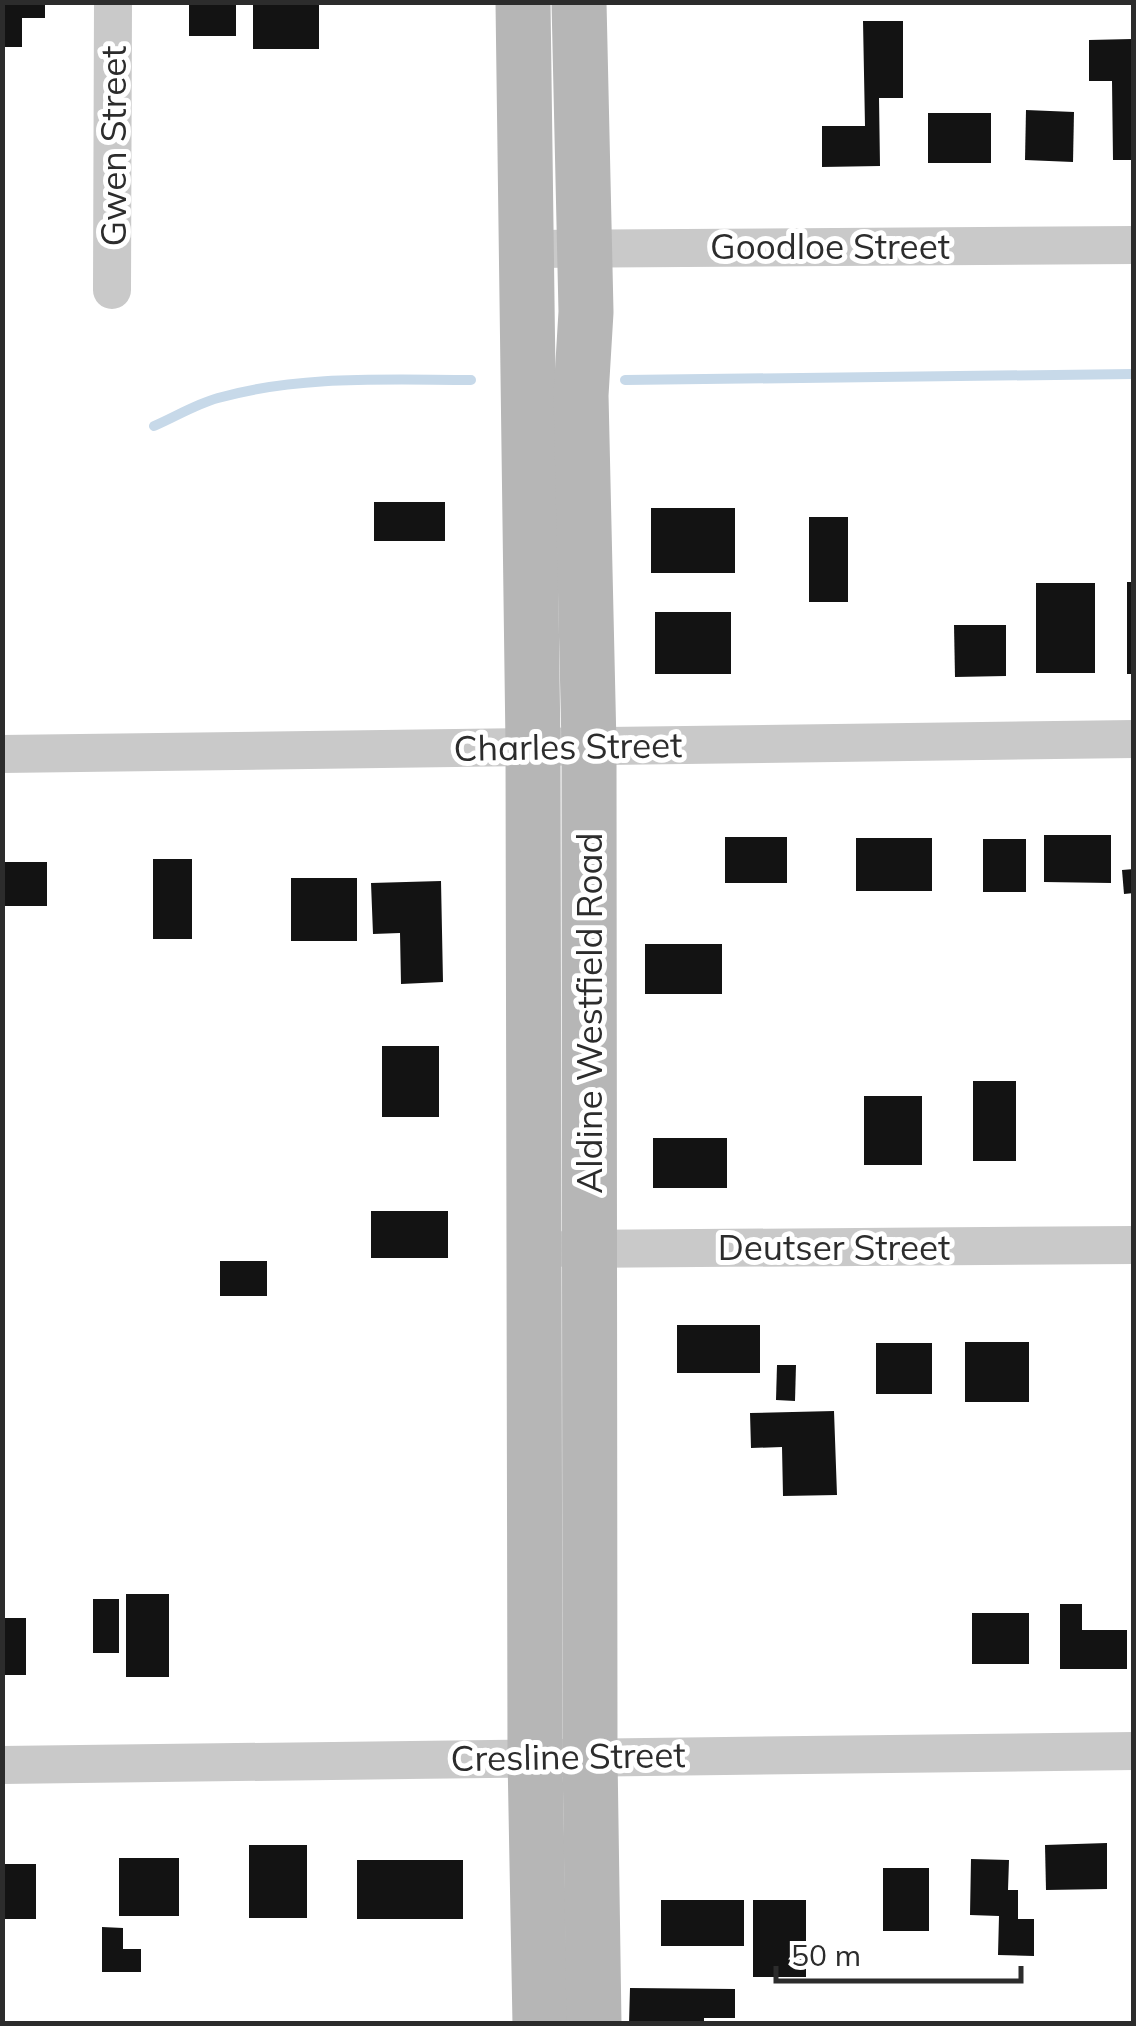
<svg xmlns="http://www.w3.org/2000/svg" width="1136" height="2026" font-family="Mulish,sans-serif">
	<rect width="100%" height="100%" fill="#fff"/>
	<g fill="none" stroke-linecap="round" stroke-linejoin="round">
		<!-- stream -->
		<g stroke="#c7d9e9" stroke-width="10">
			<polyline points="625,380 1134,374"/>
			<path d="M154,426C175,417 196,404 218,398C300,375 387,380 471,380"/>
		</g>
	</g>
	<!-- building -->
	<g fill="#131313">
		<polygon points="2,2 45,2 45,18 22,18 22,47 2,47"/>
		<rect x="189" y="2" width="47" height="34"/>
		<polygon points="253,2 319,5 319,49 253,49"/>
		<polygon points="863,21 903,21 903,98 879,98 880,166 822,167 822,126 865,126"/>
		<polygon points="1132,39 1134,160 1113,160 1112,81 1089,81 1089,40"/>
		<polygon points="1026,110 1074,112 1073,162 1025,160"/>
		<rect x="928" y="113" width="63" height="50"/>
		<rect x="374" y="502" width="71" height="39"/>
		<rect x="651" y="508" width="84" height="65"/>
		<rect x="809" y="517" width="39" height="85"/>
		<rect x="1127" y="582" width="7" height="92"/>
		<rect x="1036" y="583" width="59" height="90"/>
		<rect x="655" y="612" width="76" height="62"/>
		<polygon points="954,625 1006,625 1006,676 955,677"/>
		<polygon points="1044,835 1111,835 1111,883 1044,882"/>
		<rect x="725" y="837" width="62" height="46"/>
		<rect x="856" y="838" width="76" height="53"/>
		<rect x="983" y="839" width="43" height="53"/>
		<rect x="153" y="859" width="39" height="80"/>
		<rect x="2" y="862" width="45" height="44"/>
		<polygon points="1134,869 1134,893 1124,894 1122,870"/>
		<rect x="291" y="878" width="66" height="63"/>
		<polygon points="441,881 443,982 401,984 400,933 373,934 371,883"/>
		<rect x="645" y="944" width="77" height="50"/>
		<rect x="382" y="1046" width="57" height="71"/>
		<rect x="973" y="1081" width="43" height="80"/>
		<rect x="864" y="1096" width="58" height="69"/>
		<rect x="653" y="1138" width="74" height="50"/>
		<rect x="371" y="1211" width="77" height="47"/>
		<rect x="220" y="1261" width="47" height="35"/>
		<rect x="677" y="1325" width="83" height="48"/>
		<rect x="965" y="1342" width="64" height="60"/>
		<rect x="876" y="1343" width="56" height="51"/>
		<polygon points="777,1365 796,1365 795,1401 776,1400"/>
		<polygon points="834,1411 837,1495 783,1496 782,1447 751,1448 750,1413"/>
		<rect x="126" y="1594" width="43" height="83"/>
		<rect x="93" y="1599" width="26" height="54"/>
		<polygon points="1060,1604 1082,1604 1082,1630 1127,1630 1127,1669 1060,1669"/>
		<rect x="972" y="1613" width="57" height="51"/>
		<rect x="2" y="1618" width="24" height="57"/>
		<polygon points="1107,1843 1107,1889 1046,1890 1045,1845"/>
		<rect x="249" y="1845" width="58" height="73"/>
		<rect x="119" y="1858" width="60" height="58"/>
		<polygon points="971,1859 1009,1860 1008,1890 1018,1890 1018,1919 1034,1919 1034,1956 998,1955 999,1916 970,1915"/>
		<rect x="357" y="1860" width="106" height="59"/>
		<rect x="2" y="1864" width="34" height="55"/>
		<rect x="883" y="1868" width="46" height="63"/>
		<rect x="661" y="1900" width="83" height="46"/>
		<rect x="753" y="1900" width="53" height="77"/>
		<polygon points="102,1927 123,1928 123,1949 141,1949 141,1972 102,1972"/>
		<polygon points="630,1988 735,1989 735,2018 704,2018 704,2024 629,2024"/>
	</g>
	<g fill="none" stroke-linecap="round" stroke-linejoin="round">
		<!-- minor -->
		<g stroke="#c9c9c9" stroke-width="38">
			<polyline points="526,249 1134,245"/>
			<polyline points="112,290 113,2"/>
			<polyline points="2,754 1134,739"/>
			<polyline points="568,1249 1134,1245"/>
			<polyline points="2,1765 1134,1751"/>
		</g>
		<!-- secondary -->
		<g stroke="#b6b6b6" stroke-width="55">
			<polyline points="523,2 533,746 535,1757 540,2024"/>
			<polyline points="579,2 586,312 581,395 589,745 590,1756 594,2024"/>
		</g>
	</g>
	<g text-anchor="middle" dominant-baseline="central" stroke-width="10" stroke-linejoin="round" paint-order="stroke">
		<!-- street labels -->
		<g font-size="35" fill="#2c2c2c" stroke="#fff">
			<text transform="translate(113 146) rotate(-90)">Gwen Street</text>
			<text x="830" y="246">Goodloe Street</text>
			<text transform="translate(568 746) rotate(-1)">Charles Street</text>
			<text transform="translate(589 1013) rotate(-90)">Aldine Westfield Road</text>
			<text x="834" y="1247">Deutser Street</text>
			<text transform="translate(568 1756) rotate(-1)">Cresline Street</text>
		</g>
	</g>
	<!-- border -->
	<rect width="1136" height="2026" fill="none" stroke="#2c2c2c" stroke-width="10"/>
	<!-- scale -->
	<path d="M776 1966v15h245v-15" fill="none" stroke="#2c2c2c" stroke-width="5"/>
	<text x="791" y="1966" font-size="30" fill="#2c2c2c" stroke="#ffffff" stroke-width="8" paint-order="stroke">50 m</text>
</svg>
